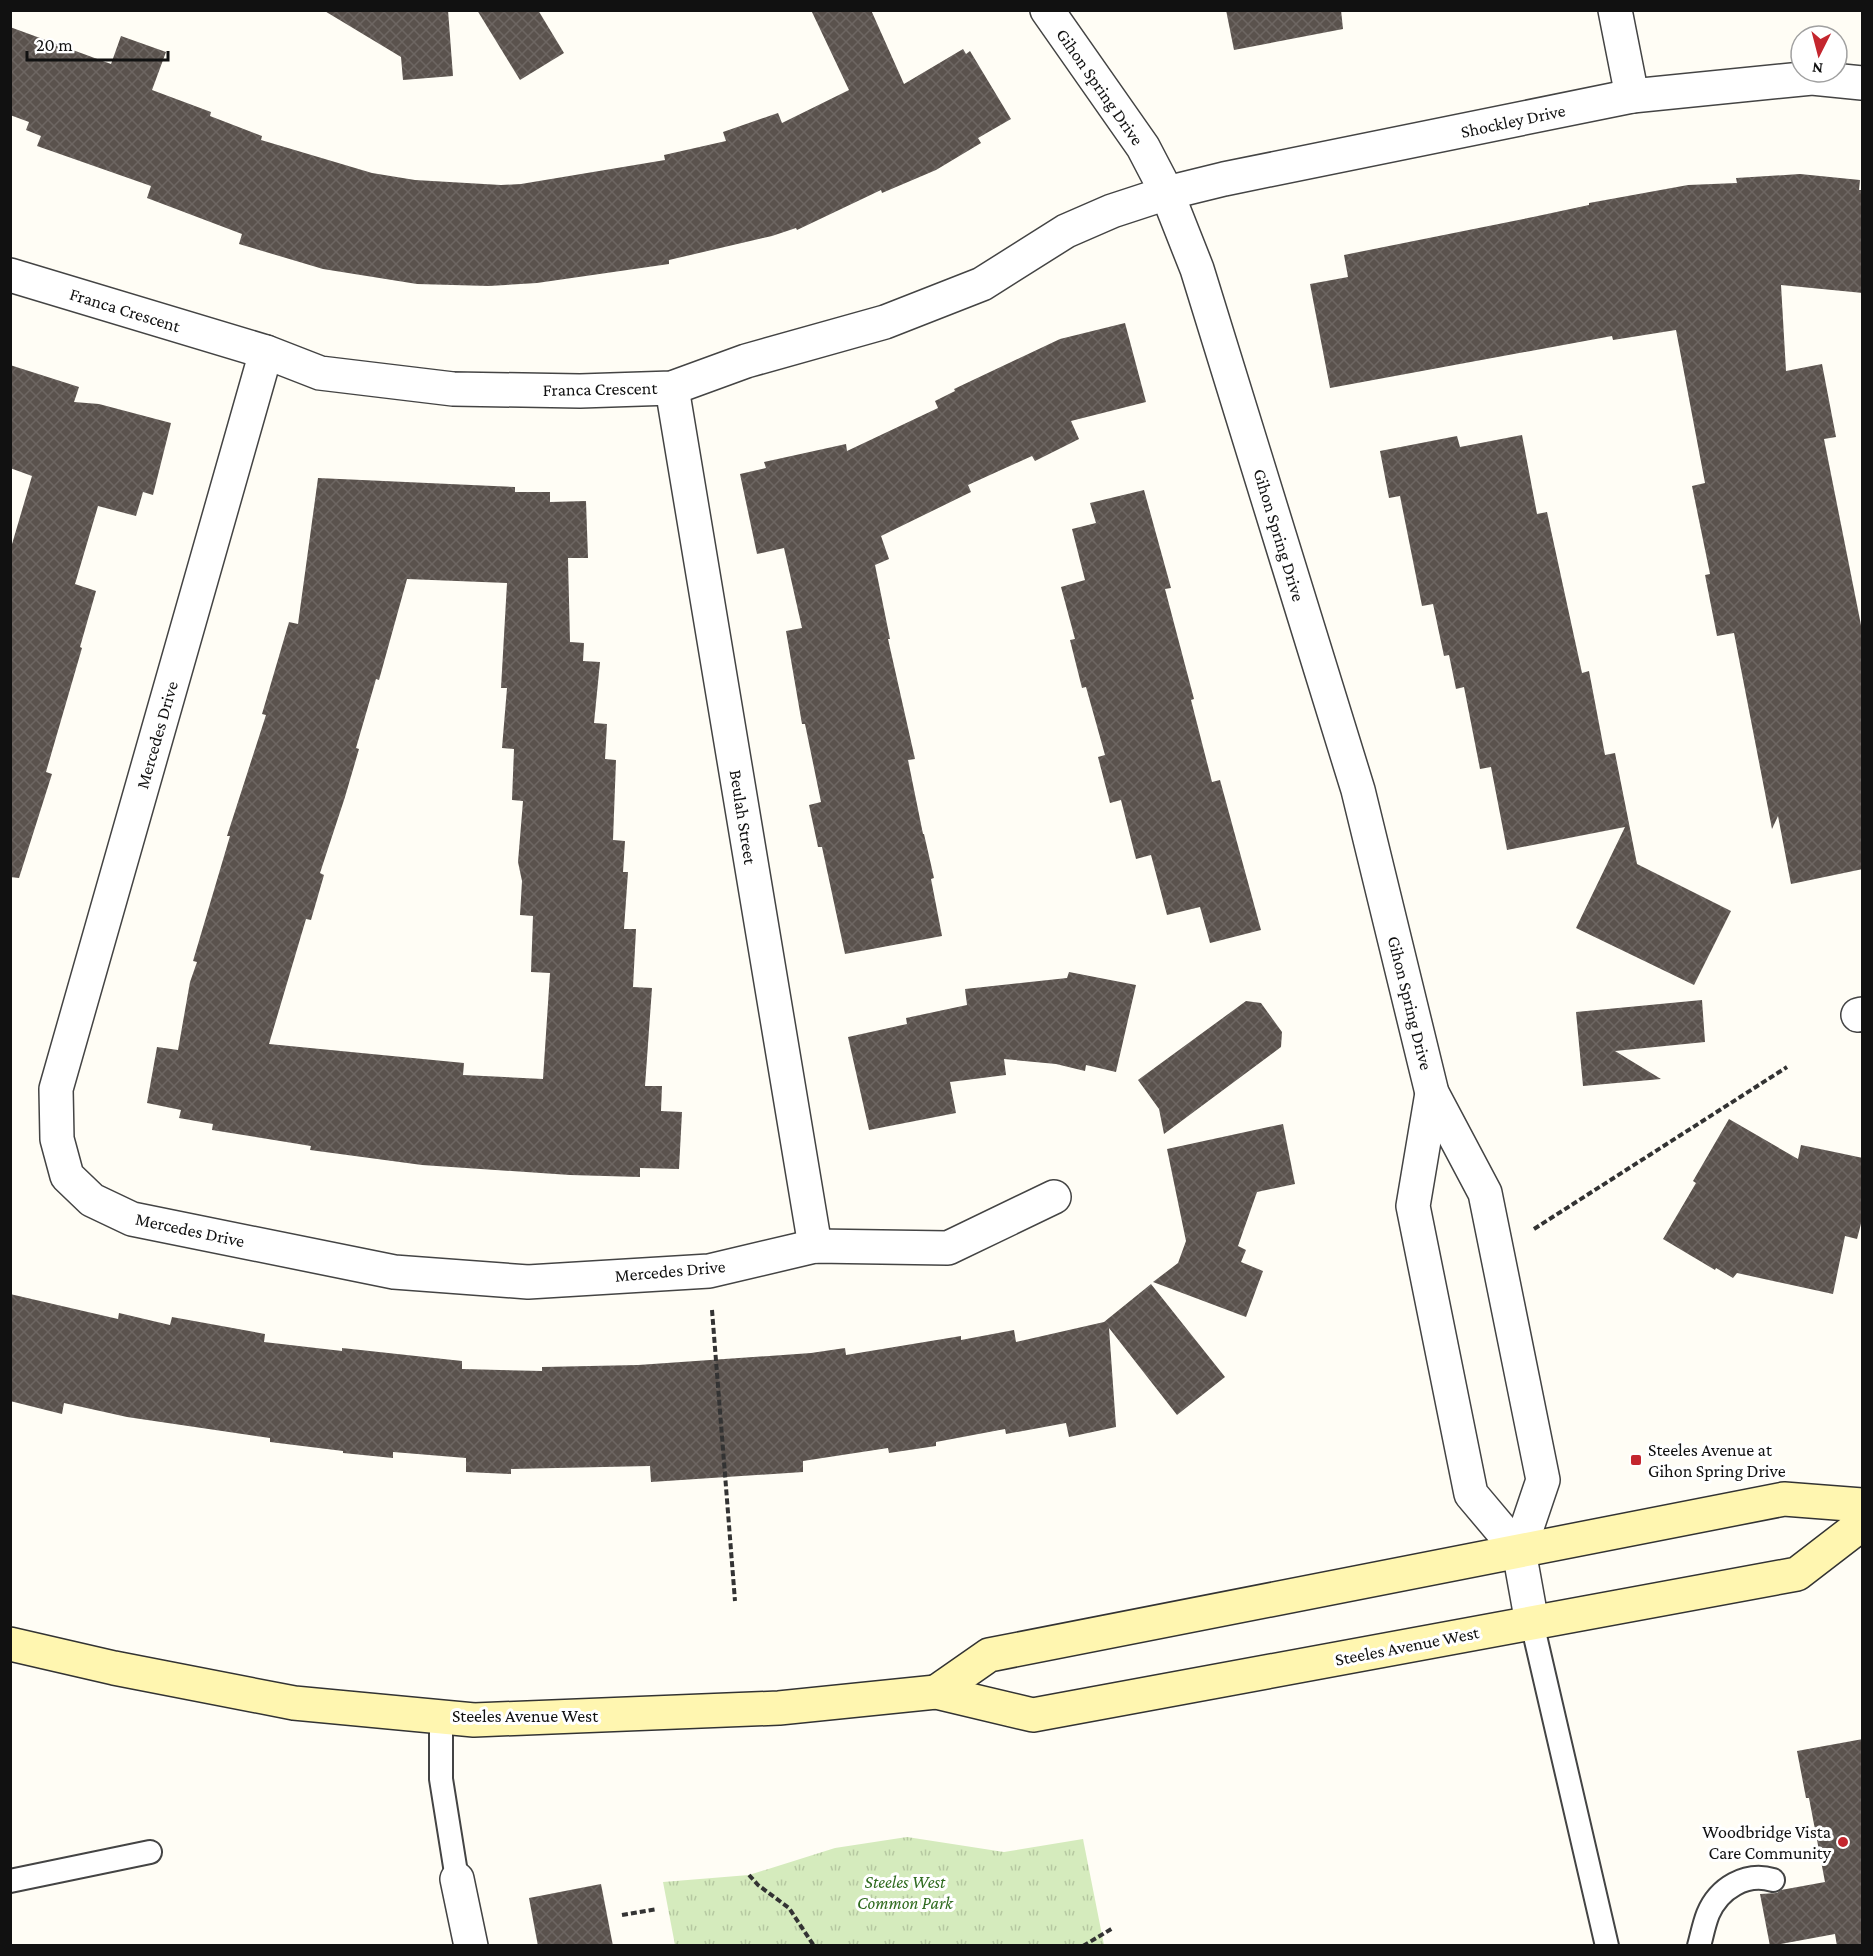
<svg xmlns="http://www.w3.org/2000/svg" width="1873" height="1956" font-family="'Crimson Pro',serif">
	<defs>
		<pattern id="park-tufts" width="24" height="20" patternUnits="userSpaceOnUse" patternTransform="scale(1.5)"><rect width="24" height="20" fill="#d5ebbd"/><path d="M3 7l-1-3M5 7V3M7 7l1-3M15 17l-1-3M17 17v-4M19 17l1-3" fill="none" stroke="#b6c8a1"/></pattern>
		<pattern id="building-cross-hatch" width="8" height="8" patternUnits="userSpaceOnUse" patternTransform="scale(1.5)"><rect width="8" height="8" fill="#5a524d"/><path d="M0 0l8 8M0 8l8-8" fill="none" stroke="#6d6662"/></pattern>
	</defs>
	<rect width="100%" height="100%" fill="#fffdf5"/>
	<!-- park -->
	<polygon fill="url(#park-tufts)" points="907,1837 1004,1852 1083,1839 1104,1945 675,1945 663,1882 749,1875 835,1848"/>
	<!-- building -->
	<g fill="url(#building-cross-hatch)" fill-rule="evenodd">
		<polygon points="323,10 448,10 453,76 403,80 401,57"/>
		<polygon points="477,10 538,10 564,53 520,80"/>
		<polygon points="811,10 871,10 904,84 963,49 966,54 970,51 1011,119 978,138 981,143 936,170 882,193 881,190 797,230 796,228 772,236 669,260 669,264 537,283 489,286 417,284 323,269 239,244 242,234 147,198 151,186 37,146 41,136 26,130 29,122 10,115 10,27 111,64 121,36 166,52 152,90 211,112 210,116 262,136 261,140 372,173 415,180 501,185 521,184 665,160 664,155 726,141 723,132 778,113 782,123 849,90"/>
		<polygon points="1226,10 1341,10 1343,29 1234,50"/>
		<polygon points="1800,174 1860,180 1859,190 1863,190 1863,293 1781,285 1786,371 1822,364 1836,437 1824,439 1863,635 1863,869 1791,884 1778,816 1772,829 1734,633 1717,636 1705,575 1710,574 1692,486 1705,483 1676,330 1613,340 1612,336 1330,388 1310,284 1348,277 1344,255 1533,217 1589,205 1589,203 1688,185 1737,183 1736,178"/>
		<polygon points="1125,323 1146,402 1071,421 1079,439 1035,461 1032,456 968,485 971,492 881,536 889,559 875,565 890,639 888,639 915,759 908,760 923,834 924,834 934,878 931,879 942,936 845,954 822,847 818,847 809,805 821,802 805,724 802,724 786,631 802,628 784,548 757,554 740,474 766,468 764,462 846,444 847,451 938,408 935,401 955,391 954,389 1060,339"/>
		<polygon points="10,365 79,387 74,402 99,404 171,423 153,495 143,492 136,516 98,506 75,584 96,591 80,647 82,648 46,772 52,774 19,878 10,877 10,551 32,476 10,468"/>
		<polygon points="1522,435 1537,514 1547,512 1582,673 1589,671 1605,755 1615,753 1637,864 1731,911 1694,985 1576,928 1625,827 1507,850 1491,767 1480,769 1464,687 1456,689 1449,655 1444,656 1433,604 1422,606 1400,496 1389,498 1380,451 1457,436 1460,447"/>
		<path d="M318,478L515,487V492H550V502L586,501L588,558H568L570,642L584,643L583,661L600,662L594,723L607,724L605,759L616,760L613,840L625,841L623,872H628L624,929H636L633,987L652,988L645,1086H662L661,1111L682,1112L679,1169L640,1168V1177L570,1175L422,1165L310,1150L311,1146L212,1130L213,1124L179,1118L181,1110L147,1103L157,1047L178,1050L190,982L197,962L193,961L230,836H227L266,715L262,714L289,622L298,624ZM407,579L507,583L501,688H507L502,748L514,749L512,800L523,801L518,862L522,881L520,915L533,916L531,972L550,973L543,1079L463,1075L464,1063L269,1044L306,919L311,920L324,875L320,873L345,797L359,749L356,748L376,679L379,680Z"/>
		<polygon points="1144,490 1171,588 1165,589 1194,699 1191,700 1212,782 1220,780 1261,930 1210,943 1200,907 1167,915 1151,855 1136,859 1121,800 1110,803 1098,757 1105,755 1086,687 1082,688 1070,640 1075,639 1061,587 1085,580 1072,529 1096,523 1090,503"/>
		<polygon points="1069,972 1136,985 1116,1072 1086,1065 1085,1071 1056,1064 1004,1059 1006,1075 950,1082 956,1113 869,1130 848,1037 907,1024 906,1018 967,1005 965,989 1067,978"/>
		<polygon points="1702,1000 1705,1042 1615,1051 1661,1079 1583,1086 1576,1012"/>
		<polygon points="1246,1001 1261,1003 1282,1032 1281,1047 1164,1134 1159,1109 1138,1080"/>
		<polygon points="1729,1119 1798,1159 1801,1145 1863,1158 1863,1216 1857,1239 1845,1236 1833,1294 1737,1273 1733,1278 1716,1268 1715,1270 1663,1239 1696,1183 1693,1181"/>
		<polygon points="1283,1124 1295,1184 1257,1192 1238,1246 1246,1250 1241,1262 1263,1271 1246,1317 1153,1282 1178,1263 1186,1241 1167,1149"/>
		<polygon points="1151,1284 1225,1377 1177,1415 1109,1328 1116,1427 1069,1437 1066,1423 1006,1434 1005,1429 936,1442 936,1446 889,1453 888,1448 803,1461 803,1472 651,1482 650,1466 511,1469 511,1474 466,1472 466,1458 393,1452 393,1458 343,1453 343,1451 270,1442 270,1438 127,1417 64,1403 62,1414 10,1401 10,1294 118,1319 119,1313 170,1325 172,1317 265,1334 264,1342 342,1351 342,1348 462,1361 462,1369 542,1371 542,1367 638,1365 811,1353 845,1348 846,1355 961,1336 961,1340 1014,1330 1016,1342 1104,1322"/>
		<polygon points="1863,1739 1863,1946 1837,1946 1835,1934 1770,1946 1760,1894 1777,1893 1781,1890 1825,1882 1809,1798 1806,1798 1797,1751"/>
		<polygon points="601,1884 613,1946 538,1946 529,1898"/>
	</g>
	<g fill="none" stroke-linecap="round" stroke-linejoin="round">
		<!-- service casing -->
		<g stroke="#444" stroke-width="26">
			<g id="service">
				<polyline points="1532,1623 1607,1946"/>
				<polyline points="441,1717 441,1779 457,1879"/>
				<polyline points="10,1881 150,1852"/>
				<path d="M1699,1946C1702,1935 1704,1924 1708,1914C1719,1888 1746,1872 1773,1880"/>
			</g>
		</g>
		<!-- minor casing -->
		<g stroke="#444" stroke-width="36">
			<g id="minor">
				<polyline points="1047,10 1143,147 1167,193 1197,269 1358,790 1432,1093 1485,1193 1543,1480 1519,1551 1532,1623"/>
				<polyline points="1615,10 1632,96"/>
				<polyline points="10,275 266,352 320,373 453,389 580,391 672,388 746,361 885,322 982,284 1066,231 1112,211 1167,193 1224,179 1632,96 1812,78 1862,83"/>
				<polyline points="266,352 56,1089 57,1139 67,1176 92,1200 132,1219 394,1272 528,1282 709,1271 815,1246 948,1248 1054,1197"/>
				<polyline points="672,388 815,1246"/>
				<polyline points="1858,1015 1862,1014"/>
				<polyline points="1432,1093 1413,1206 1471,1494 1519,1551"/>
				<polyline points="457,1879 471,1946"/>
			</g>
		</g>
		<!-- secondary casing -->
		<g stroke="#333" stroke-width="36">
			<g id="secondary">
				<polyline points="10,1644 114,1668 294,1703 474,1720 779,1708 936,1692 1033,1715 1797,1574 1862,1524"/>
				<polyline points="936,1692 989,1655 1784,1499 1862,1505"/>
			</g>
		</g>
		<!-- path -->
		<g stroke="#333" stroke-width="4" stroke-dasharray="6 3" stroke-linecap="butt">
			<polyline points="1534,1229 1787,1067"/>
			<polyline points="712,1310 735,1601"/>
			<polyline points="749,1875 758,1885 789,1908 814,1946"/>
			<polyline points="622,1915 657,1909"/>
			<polyline points="1083,1946 1113,1928"/>
		</g>
		<!-- service -->
		<use href="#service" stroke="#fff" stroke-width="22"/>
		<!-- minor -->
		<use href="#minor" stroke="#fff" stroke-width="33"/>
		<!-- secondary -->
		<use href="#secondary" stroke="#fff6b0" stroke-width="33"/>
	</g>
	<!-- markers -->
	<g fill="#c4262e" stroke="#fff" stroke-width="2">
		<rect x="1630" y="1454" width="12" height="12" rx="3"/>
		<circle cx="1843" cy="1842" r="6"/>
	</g>
	<g text-anchor="middle" dominant-baseline="central" stroke-width="6" stroke-linejoin="round" paint-order="stroke">
		<!-- street labels -->
		<g font-size="18" fill="#111" stroke="#fff">
			<text transform="translate(1100 87) rotate(55)">Gihon Spring Drive</text>
			<text transform="translate(1513 121) rotate(-12)">Shockley Drive</text>
			<text transform="translate(125 310) rotate(17)">Franca Crescent</text>
			<text transform="translate(600 389) rotate(-1)">Franca Crescent</text>
			<text transform="translate(1279 535) rotate(73)">Gihon Spring Drive</text>
			<text transform="translate(157 735) rotate(-74)">Mercedes Drive</text>
			<text transform="translate(743 817) rotate(81)">Beulah Street</text>
			<text transform="translate(1410 1003) rotate(76)">Gihon Spring Drive</text>
			<text transform="translate(190 1230) rotate(12)">Mercedes Drive</text>
			<text transform="translate(670 1271) rotate(-5)">Mercedes Drive</text>
			<text transform="translate(1407 1646) rotate(-11)">Steeles Avenue West</text>
			<text x="525" y="1716">Steeles Avenue West</text>
		</g>
		<!-- poi labels -->
		<g font-size="18" fill="#111" stroke="#fff" text-anchor="start">
			<text x="1648" y="1450">Steeles Avenue at<tspan x="1648" dy="21">Gihon Spring Drive</tspan></text>
			<text x="1831" y="1832" text-anchor="end">Woodbridge Vista<tspan x="1831" dy="21">Care Community</tspan></text>
		</g>
		<!-- park labels -->
		<g font-size="18" font-style="italic" fill="#2f6b1f" stroke="#fff">
			<text x="905" y="1882">Steeles West<tspan x="905" dy="21">Common Park</tspan></text>
		</g>
	</g>
	<!-- border -->
	<rect width="1873" height="1956" fill="none" stroke="#111111" stroke-width="24"/>
	<!-- north arrow -->
	<g transform="translate(1819 54) rotate(186)"><circle r="28" fill="#ffffff" stroke="#a0a0a0" stroke-width="1.5"/>
	<path d="M0-4.5L10 22L0 15L-10 22Z" fill="#c4262e"/>
	<text y="-9" font-size="16" font-weight="bold" text-anchor="middle" fill="#111111">N</text>
	</g>
	<!-- scale -->
	<path d="M27 51v9h141v-9" fill="none" stroke="#111111" stroke-width="3"/>
	<text x="36" y="51" font-size="18" fill="#111111" stroke="#ffffff" stroke-width="4.5" paint-order="stroke">20 m</text>
</svg>
